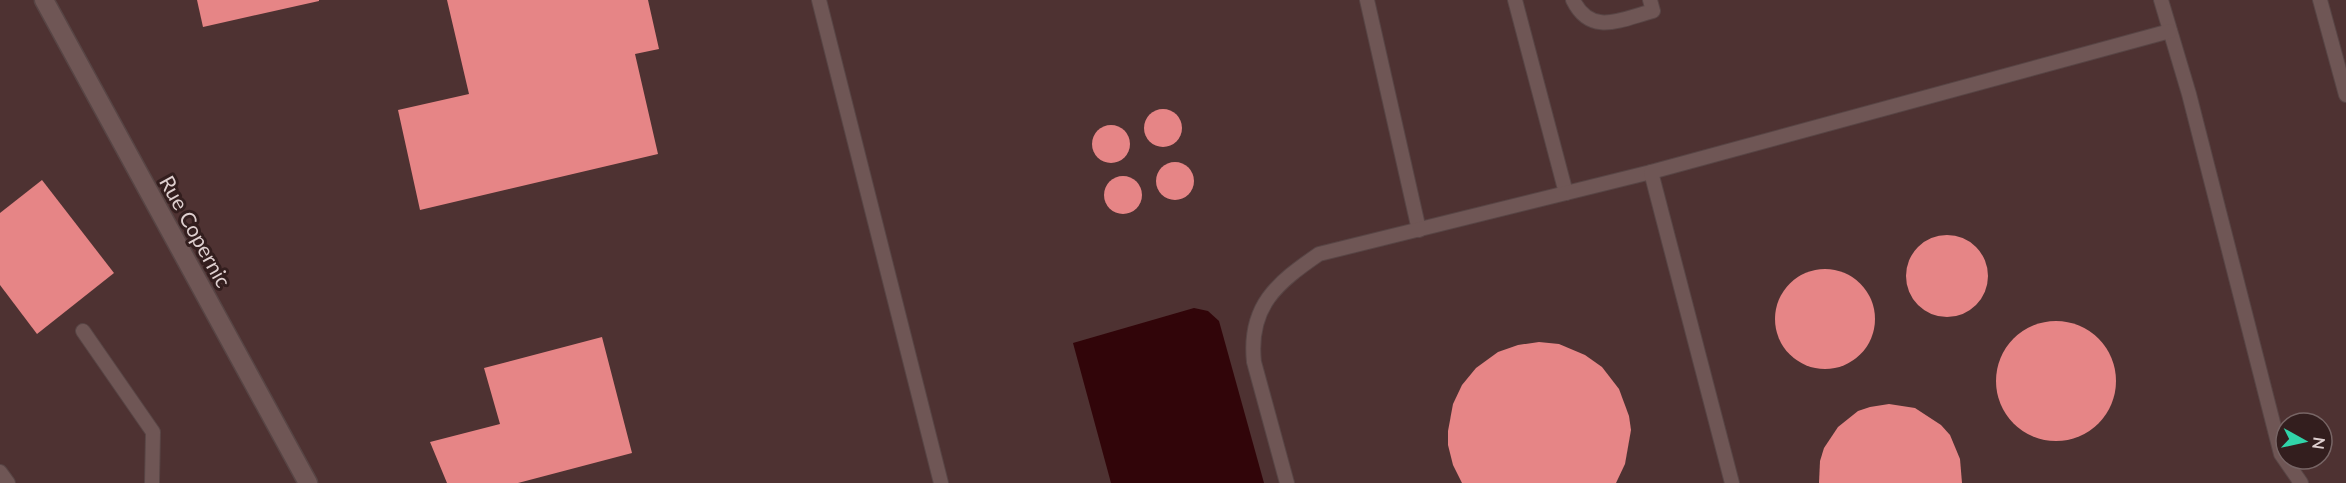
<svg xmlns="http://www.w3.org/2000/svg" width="2346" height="483" font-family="Lato,sans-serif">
	<rect width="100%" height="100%" fill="#3e2828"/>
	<!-- built -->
	<path fill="#4e3232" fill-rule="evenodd" d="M0,0H2346V483H0ZM2286,423H2322V459H2286Z"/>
	<!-- water -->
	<polygon fill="#310509" points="1194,308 1208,311 1219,321 1264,483 1111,483 1073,343"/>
	<!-- building -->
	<g fill="#e68586">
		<polygon points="197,0 319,0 319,1 203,27"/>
		<polygon points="447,0 648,0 659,49 635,54 658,154 420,210 398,110 469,94"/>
		<circle cx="1163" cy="128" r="19"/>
		<circle cx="1111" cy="144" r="19"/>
		<circle cx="1175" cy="181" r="19"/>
		<circle cx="1123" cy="195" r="19"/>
		<polygon points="42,180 114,273 37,334 0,285 0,213"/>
		<circle cx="1947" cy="276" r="41"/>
		<circle cx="1825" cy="319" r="50"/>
		<circle cx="2056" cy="381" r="60"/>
		<polygon points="602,337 632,453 518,483 447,483 430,442 500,424 484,368"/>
		<polygon points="1539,342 1559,344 1585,355 1602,367 1619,389 1629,416 1631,430 1625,464 1616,483 1462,483 1453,465 1448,445 1448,431 1453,404 1462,385 1476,368 1498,352 1518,345"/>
		<polygon points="1889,404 1915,408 1941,425 1950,435 1960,459 1962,483 1819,483 1820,461 1824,448 1838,427 1858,411 1870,407"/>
	</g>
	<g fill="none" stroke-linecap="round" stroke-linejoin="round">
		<!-- lane casing -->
		<g stroke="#584545" stroke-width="16">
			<g id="lane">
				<polyline points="819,0 941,483"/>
				<polyline points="1367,0 1419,230"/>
				<polyline points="1515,0 1566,193"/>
				<path d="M1573,0C1591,37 1622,19 1653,11L1650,0"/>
				<polyline points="2161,0 2189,94 2281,454 2301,483"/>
				<polyline points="2320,0 2346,95"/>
				<polyline points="83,331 153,432 152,483"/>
				<polyline points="0,472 8,483"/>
				<path d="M1287,483L1254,362C1248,306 1277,283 1319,254L1651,172"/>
				<polyline points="1732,483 1651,172 2170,31"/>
			</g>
		</g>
		<!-- street casing -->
		<g stroke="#584545" stroke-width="21">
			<polyline id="street" points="44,0 308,483"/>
		</g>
		<!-- lane -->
		<use href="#lane" stroke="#6f5655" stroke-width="14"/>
		<!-- street -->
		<use href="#street" stroke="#6f5655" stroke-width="18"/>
	</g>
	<g text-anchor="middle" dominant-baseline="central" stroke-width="6" stroke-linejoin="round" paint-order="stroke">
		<!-- street labels -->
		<g font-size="21" fill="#decfcf" stroke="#331e1e">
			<text transform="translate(196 231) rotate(61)">Rue Copernic</text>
		</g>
	</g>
	<!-- north arrow -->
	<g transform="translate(2304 441) rotate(98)"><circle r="28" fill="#331e1e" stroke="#776565" stroke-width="1.5"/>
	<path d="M0-4.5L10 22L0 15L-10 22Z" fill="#31d4a9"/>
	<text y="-9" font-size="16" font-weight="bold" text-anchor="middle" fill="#decfcf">N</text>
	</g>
</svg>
